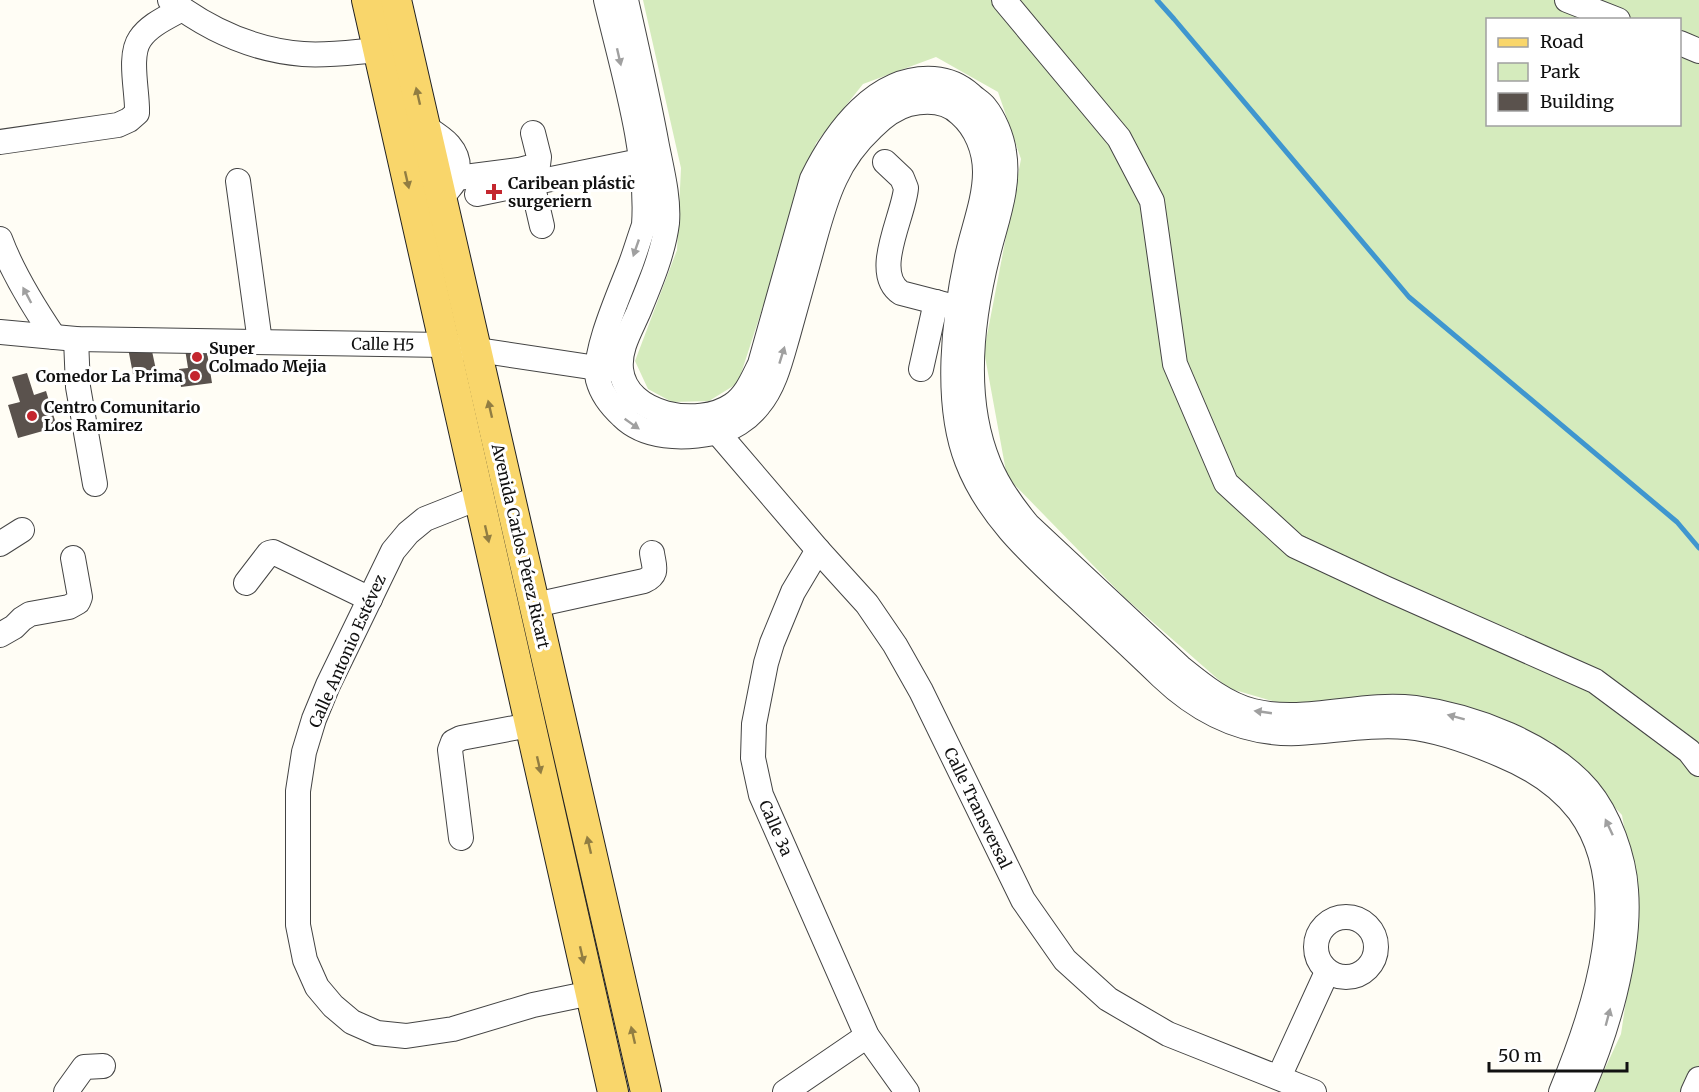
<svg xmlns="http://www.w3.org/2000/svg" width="1699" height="1092" font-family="Merriweather,serif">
	<rect width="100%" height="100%" fill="#fffdf5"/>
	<!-- green -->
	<path fill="#d5ebbd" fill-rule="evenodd" d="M643,0H1699V1092H1594L1621,1034L1639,914L1622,815L1552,742L1433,700L1279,703L1228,688L1123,596L1007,477L984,351L1021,159L998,92L936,57L863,84L816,143L738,383L709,401L672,402L648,389L635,361L677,250L681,168ZM1488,20H1680V124H1488Z"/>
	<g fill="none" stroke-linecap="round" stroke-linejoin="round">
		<!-- stream -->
		<polyline stroke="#3f96cf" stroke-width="5" points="1157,0 1174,19 1409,297 1677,522 1699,548"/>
	</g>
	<!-- building -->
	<g fill="#5a524d">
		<polygon points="141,345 142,353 152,351 156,370 133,374 128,348"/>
		<polygon points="206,346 212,383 181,387 179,369 188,368 185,349"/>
		<polygon points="27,373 34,395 46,391 57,427 18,438 8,405 20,402 12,377"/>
	</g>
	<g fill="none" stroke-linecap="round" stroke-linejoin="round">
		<!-- minor casing -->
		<g stroke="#444" stroke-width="26">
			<g id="minor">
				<path d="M170,0C209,30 254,50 303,54C328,56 353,52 378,50"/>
				<path d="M606,0C622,68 649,155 644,225C639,239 635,253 630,266C620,292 592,354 598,380C602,395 611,406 622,416C645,439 683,439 714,433C732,430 748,419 759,405C775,386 781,359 788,335C796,307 803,280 811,252C818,227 824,202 835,179C844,159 857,142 873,127C883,117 895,108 909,104C927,100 946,100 960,114C976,128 985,150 985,172C985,200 973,229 967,257C954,318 944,402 967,461C988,516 1032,555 1075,595C1104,622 1133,649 1162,677C1200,713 1245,735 1298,733C1335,731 1370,724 1407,727C1438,730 1471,742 1501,755C1530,767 1559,785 1579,811C1637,890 1594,1012 1561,1092"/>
				<path d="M626,0C637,49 648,97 657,146C662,171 669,198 667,223C663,254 650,284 638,313C630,331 619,349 621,369C626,416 699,428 732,405C746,396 753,378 760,364L812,179C835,132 876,75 934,79C947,80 961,86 971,95C975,99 981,102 985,107C994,118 1002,137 1004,152C1010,187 996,221 988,254C971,321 962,399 989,464C998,486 1013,507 1028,525L1180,667C1201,684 1225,704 1253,711C1306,724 1361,701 1415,708C1473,716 1549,744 1588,790C1609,815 1624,857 1626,890C1631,954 1606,1034 1581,1092"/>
				<polyline points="1004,0 1119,138 1152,201 1175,364 1226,483 1295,546 1385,588 1595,681 1689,751 1699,764"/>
				<polyline points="1567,0 1618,20"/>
				<polyline points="1680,43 1699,51"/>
				<path d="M425,127C433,132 443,138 449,145C462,160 460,177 448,190"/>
				<path d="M0,142L118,125L129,120L137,113C138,93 128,56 140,39C149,25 168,17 182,9"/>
				<path d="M885,162L902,178L906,188C904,216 871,273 901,293L959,308"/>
				<polyline points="457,178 519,170 538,165 539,157 533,133"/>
				<polyline points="238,181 260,342"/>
				<polyline points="532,183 542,226"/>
				<polyline points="477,194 640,161"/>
				<path d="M0,239C13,274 33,306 54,337"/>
				<polyline points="0,332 76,339 445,345 597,368 613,369"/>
				<polyline points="76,339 78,387 95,484"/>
				<polyline points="921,369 936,302"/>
				<polyline points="718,433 818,550 867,604 895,645 921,691 1023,900 1065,960 1108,999 1168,1034 1314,1092"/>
				<polyline points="478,498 425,519 408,533 393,551 328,685 314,719 304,752 298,791 298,925 305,960 317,987 333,1006 352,1022 377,1033 406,1036 453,1029 533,1005 591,993"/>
				<polyline points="0,544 22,530"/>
				<polyline points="818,550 793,592 772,643 766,663 754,724 753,758 761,795 867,1036 907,1092"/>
				<polyline points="246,583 269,553 273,552 370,599"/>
				<path d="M535,605L644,581C659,574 654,567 652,553"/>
				<polyline points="0,635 14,627 22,619 30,614 69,607 78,602 80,597 73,558"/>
				<polyline points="461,838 450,750 453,742 461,738 530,725"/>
				<circle cx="1346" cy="947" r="30"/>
				<polyline points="1279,1077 1327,972"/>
				<polyline points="66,1092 84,1067 103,1066"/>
				<polyline points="785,1092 867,1036"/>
				<polyline points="1693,1092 1699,1079"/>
			</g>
		</g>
		<!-- major casing -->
		<g stroke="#222" stroke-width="32">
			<g id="major">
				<polyline points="367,0 613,1092"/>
				<polyline points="396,0 646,1092"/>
			</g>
		</g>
		<!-- minor -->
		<use href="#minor" stroke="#fff" stroke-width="24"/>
		<!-- major -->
		<use href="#major" stroke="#f9d66b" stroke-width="30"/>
	</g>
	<!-- one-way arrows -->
	<defs><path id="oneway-solid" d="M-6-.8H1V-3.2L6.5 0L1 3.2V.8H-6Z" transform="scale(1.5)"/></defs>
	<g fill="#a0a0a0">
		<use href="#oneway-solid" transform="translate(619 57) rotate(77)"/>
		<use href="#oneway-solid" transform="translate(636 248) rotate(109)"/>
		<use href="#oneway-solid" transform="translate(27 295) rotate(-118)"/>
		<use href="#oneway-solid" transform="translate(782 355) rotate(-73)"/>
		<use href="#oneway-solid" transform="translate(632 424) rotate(35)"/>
		<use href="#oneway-solid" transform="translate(1263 712) rotate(-172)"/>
		<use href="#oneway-solid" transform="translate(1456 717) rotate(-165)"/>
		<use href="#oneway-solid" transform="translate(1609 827) rotate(-115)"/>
		<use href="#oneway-solid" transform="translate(1608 1017) rotate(-75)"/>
	</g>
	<g fill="#917d42">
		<use href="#oneway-solid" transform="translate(418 96) rotate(-103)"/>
		<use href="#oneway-solid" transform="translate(407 180) rotate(77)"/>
		<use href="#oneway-solid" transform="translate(490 409) rotate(-103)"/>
		<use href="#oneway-solid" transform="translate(487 534) rotate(77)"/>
		<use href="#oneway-solid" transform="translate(539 765) rotate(77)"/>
		<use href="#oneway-solid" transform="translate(589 845) rotate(-103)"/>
		<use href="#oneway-solid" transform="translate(582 955) rotate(77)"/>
		<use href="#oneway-solid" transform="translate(633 1035) rotate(-103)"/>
	</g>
	<!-- markers -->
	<g fill="#c4262e" stroke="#fff" stroke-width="2">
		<path d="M491 183h6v6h6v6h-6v6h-6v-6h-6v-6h6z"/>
		<circle cx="197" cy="357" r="6"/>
		<circle cx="195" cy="376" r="6"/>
		<circle cx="32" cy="416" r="6"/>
	</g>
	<g text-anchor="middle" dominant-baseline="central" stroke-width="6" stroke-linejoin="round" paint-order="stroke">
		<!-- poi labels -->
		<g font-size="16" font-weight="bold" fill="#111" stroke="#fff" text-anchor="start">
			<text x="508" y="183">Caribean plástic<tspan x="508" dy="18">surgeriern</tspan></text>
			<text x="209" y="348">Super<tspan x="209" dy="18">Colmado Mejia</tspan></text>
			<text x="183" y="376" text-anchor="end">Comedor La Prima</text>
			<text x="44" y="407">Centro Comunitario<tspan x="44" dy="18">Los Ramirez</tspan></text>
		</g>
		<!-- street labels -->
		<g font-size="16" fill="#111" stroke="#fff">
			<text transform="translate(383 344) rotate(1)">Calle H5</text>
			<text transform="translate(521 546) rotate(77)">Avenida Carlos Pérez Ricart</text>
			<text transform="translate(347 651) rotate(-66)">Calle Antonio Estévez</text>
			<text transform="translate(978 808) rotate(64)">Calle Transversal</text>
			<text transform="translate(776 828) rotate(66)">Calle 3a</text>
		</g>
	</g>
	<!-- legend -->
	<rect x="1486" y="18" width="195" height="108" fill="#ffffff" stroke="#a0a0a0" stroke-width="1.5"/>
	<rect x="1498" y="38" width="30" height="9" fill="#f9d66b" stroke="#a0a0a0" stroke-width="1.5"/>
	<text x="1540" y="48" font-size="18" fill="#111111">Road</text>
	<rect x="1498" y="63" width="30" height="18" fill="#d5ebbd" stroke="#a0a0a0" stroke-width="1.5"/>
	<text x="1540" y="78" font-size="18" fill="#111111">Park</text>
	<rect x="1498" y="93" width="30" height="18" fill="#5a524d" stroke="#a0a0a0" stroke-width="1.5"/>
	<text x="1540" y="108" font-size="18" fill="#111111">Building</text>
	<!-- scale -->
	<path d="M1489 1062v9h138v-9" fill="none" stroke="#111111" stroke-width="3"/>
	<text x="1498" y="1062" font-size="18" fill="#111111" stroke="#ffffff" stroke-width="4.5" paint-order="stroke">50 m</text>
</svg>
